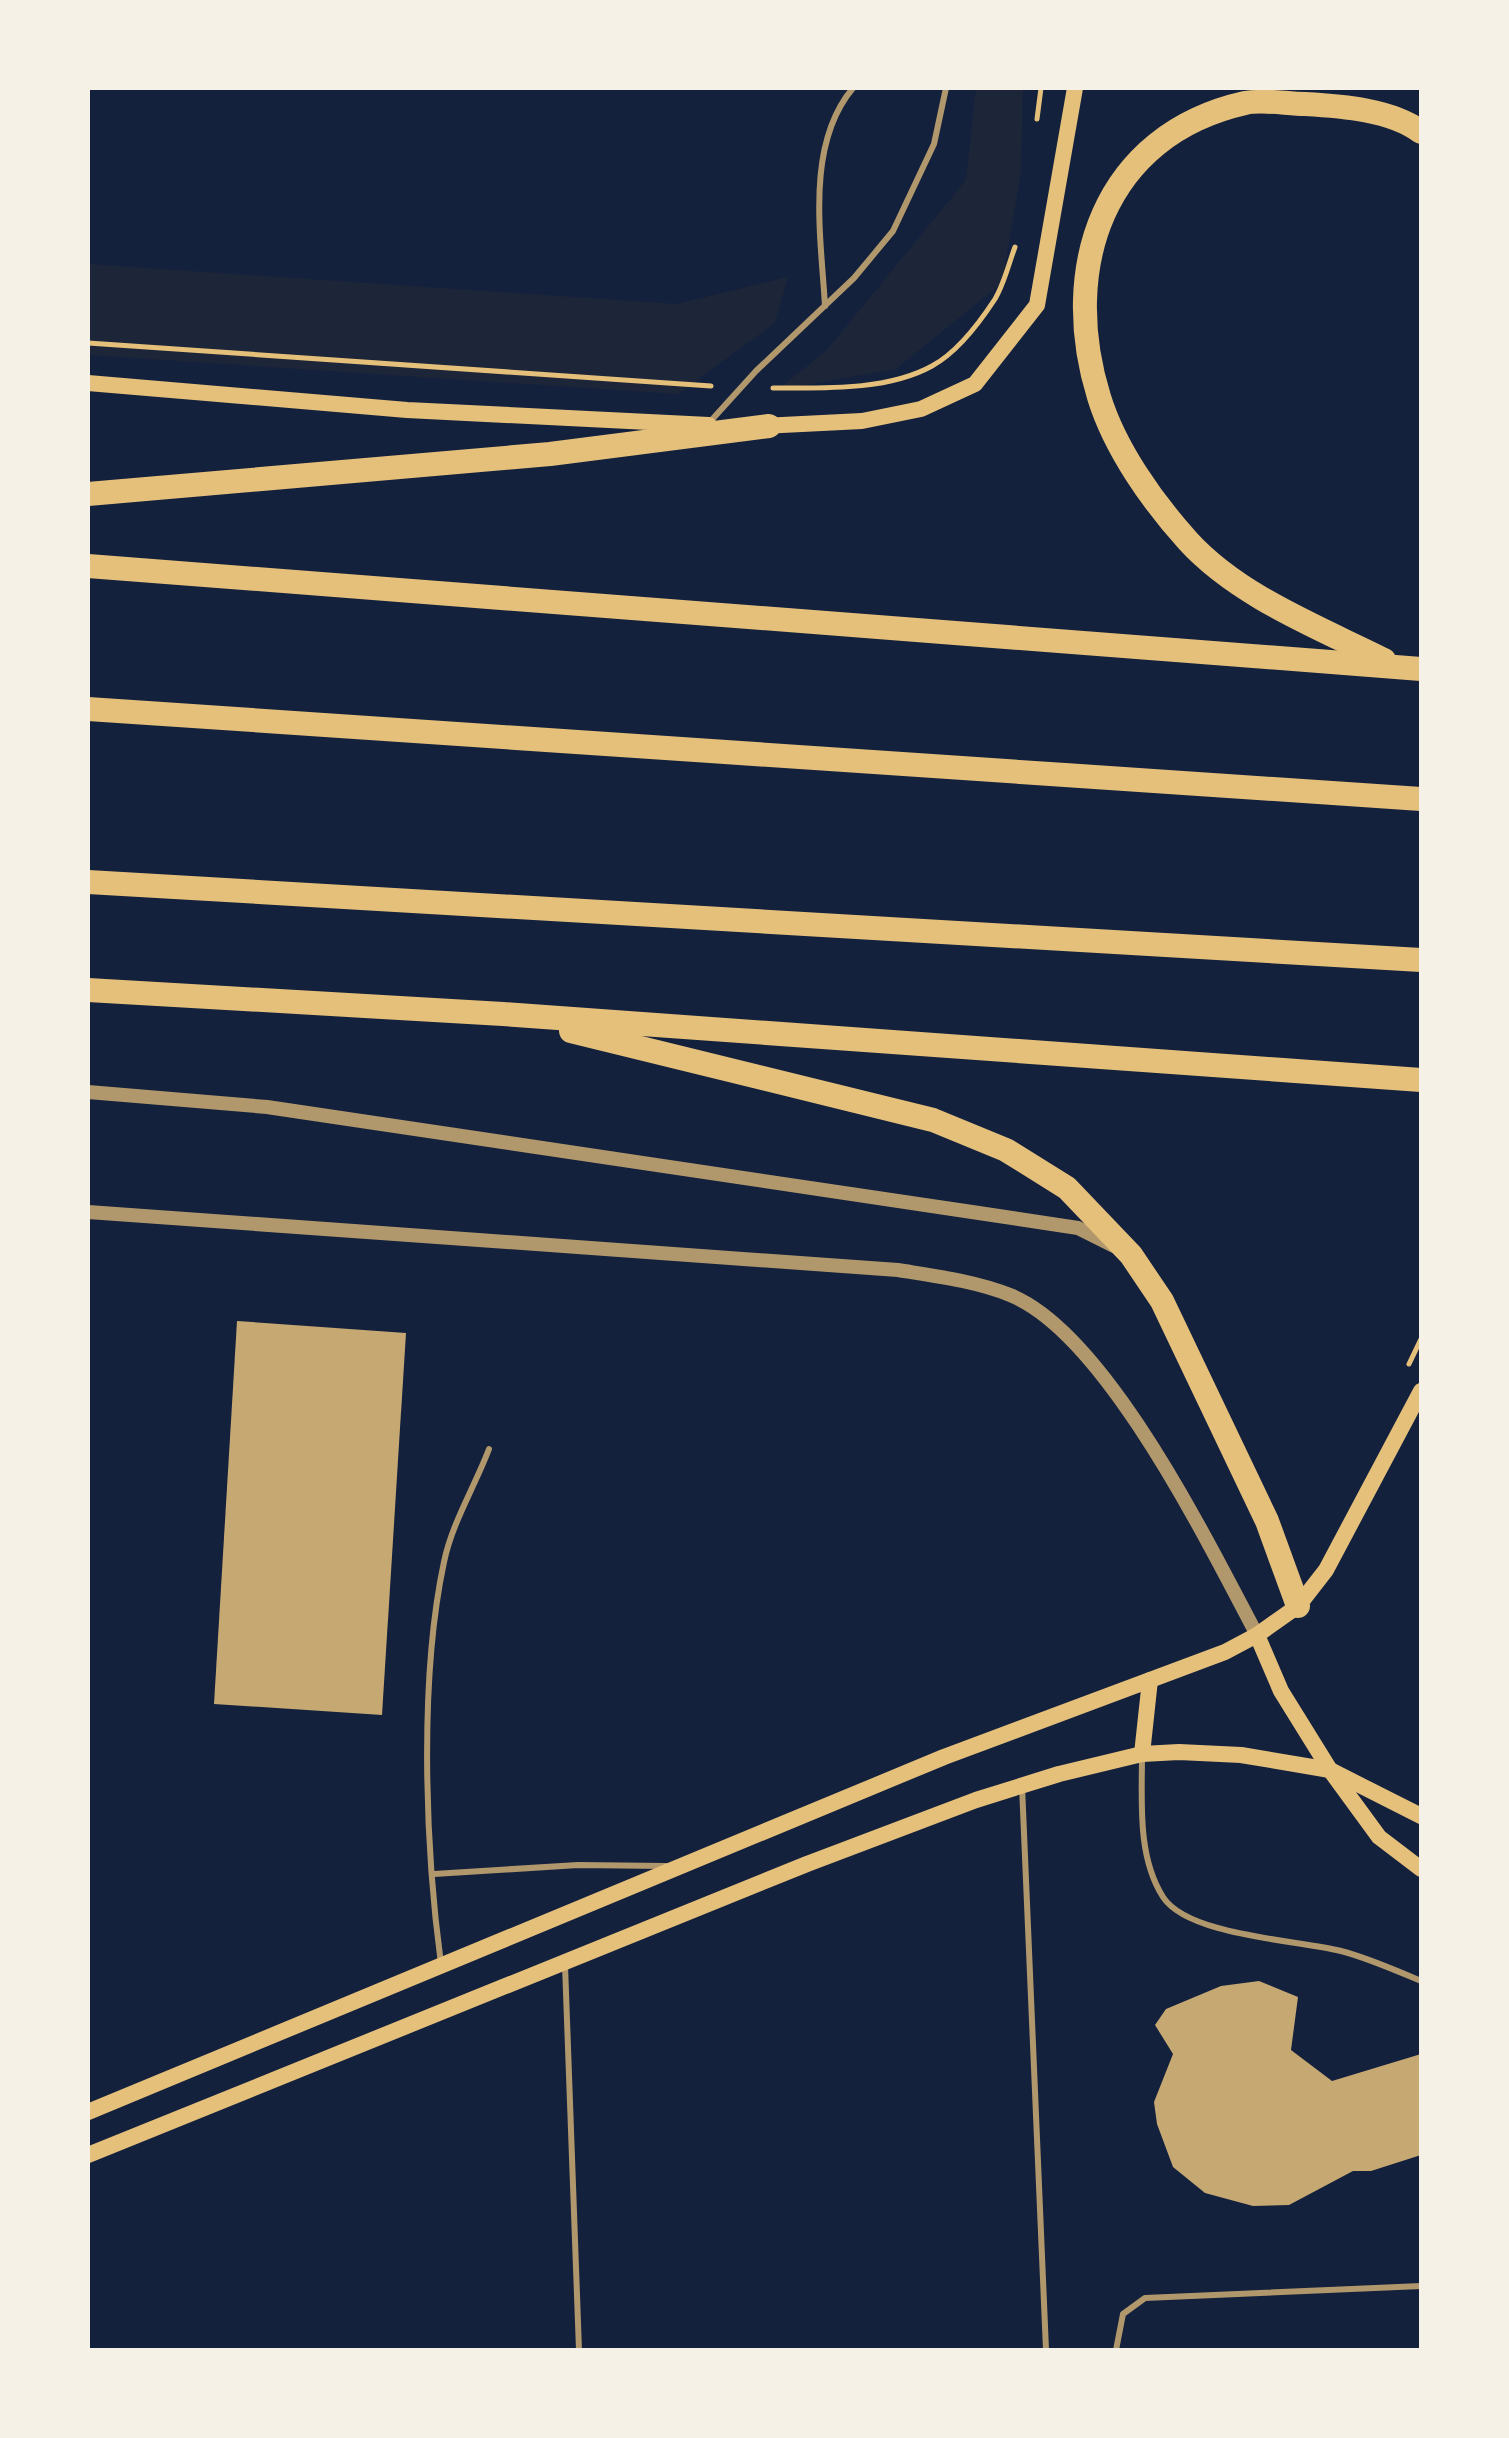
<svg xmlns="http://www.w3.org/2000/svg" width="1509" height="2438" font-family="Manrope,sans-serif">
	<rect width="100%" height="100%" fill="#14213d"/>
	<!-- green -->
	<g fill="#1d2539">
		<polygon points="976,88 1023,88 1021,172 1002,283 896,369 777,390 826,351 966,180"/>
		<polygon points="88,264 677,304 788,277 775,323 678,394 88,355"/>
	</g>
	<!-- building -->
	<g fill="#c6a872">
		<polygon points="237,1321 406,1333 382,1715 214,1704"/>
		<polygon points="1259,1981 1298,1997 1291,2050 1332,2081 1421,2054 1421,2155 1371,2171 1353,2171 1289,2205 1253,2206 1205,2193 1173,2167 1157,2124 1154,2102 1173,2054 1155,2025 1166,2009 1221,1986"/>
	</g>
	<g fill="none" stroke-linecap="round" stroke-linejoin="round">
		<!-- path -->
		<g stroke="#e5c07b" stroke-width="5">
			<polyline points="1037,119 1041,88"/>
			<polyline points="88,343 711,386"/>
			<path d="M773,388C822,388 887,391 932,366C956,353 980,322 995,299C1004,284 1009,263 1015,247"/>
			<polyline points="1409,1364 1421,1339"/>
		</g>
		<!-- service -->
		<g stroke="#b1986c" stroke-width="6">
			<path d="M825,306C821,236 805,145 853,88"/>
			<polyline points="708,424 756,371 854,278 893,231 934,144 946,88"/>
			<path d="M1142,1754C1142,1801 1137,1856 1163,1897C1188,1936 1298,1940 1341,1951C1368,1958 1395,1970 1421,1981"/>
			<polyline points="1022,1786 1046,2350"/>
			<polyline points="434,1874 578,1865 666,1866"/>
			<path d="M441,1964C425,1845 419,1679 444,1562C452,1523 475,1486 489,1449"/>
			<polyline points="565,1965 579,2350"/>
			<polyline points="1116,2350 1123,2314 1145,2298 1421,2286"/>
		</g>
		<!-- tertiary -->
		<g stroke="#b1986c" stroke-width="14">
			<polyline points="88,1092 267,1107 972,1212 1078,1228 1114,1246"/>
			<path d="M88,1212L898,1270C935,1276 975,1281 1010,1295C1106,1333 1209,1545 1257,1635"/>
		</g>
		<!-- secondary -->
		<g stroke="#e5c07b" stroke-width="16">
			<polyline points="88,383 407,410 709,425"/>
			<polyline points="760,426 862,421 921,409 975,384 1037,305 1075,88"/>
			<polyline points="1421,1391 1326,1570 1298,1606 1257,1635 1281,1691 1330,1770 1379,1837 1421,1869"/>
			<polyline points="1142,1754 1150,1680"/>
			<polyline points="88,2112 944,1757 1225,1652 1257,1635"/>
			<polyline points="88,2155 807,1864 976,1800 1059,1774 1142,1754 1179,1752 1241,1755 1330,1770 1421,1816"/>
		</g>
		<!-- motorway -->
		<g stroke="#e5c07b" stroke-width="24">
			<polyline points="88,494 550,454 769,426"/>
			<polyline points="88,566 1421,669"/>
			<path d="M1384,660C1318,627 1238,596 1188,541C1152,501 1115,449 1099,397C1059,268 1103,135 1245,103C1263,99 1287,104 1305,104C1342,106 1392,110 1421,132"/>
			<polyline points="88,709 1421,799"/>
			<polyline points="88,882 1421,960"/>
			<polyline points="88,990 503,1014 1421,1080"/>
			<polyline points="571,1031 933,1120 1006,1150 1067,1188 1131,1255 1162,1301 1267,1521 1298,1606"/>
		</g>
	</g>
	<!-- border -->
	<rect width="1509" height="2438" fill="none" stroke="#f6f1e7" stroke-width="180"/>
</svg>
